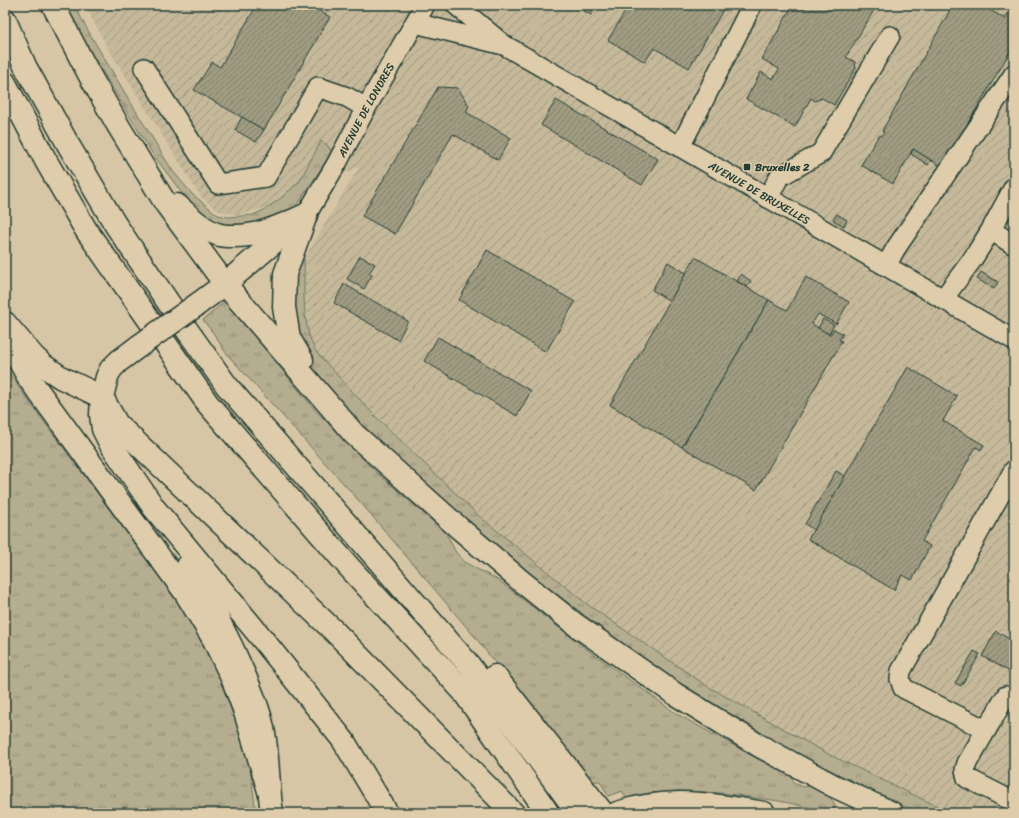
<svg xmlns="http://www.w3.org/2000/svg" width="1019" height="818" font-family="Sriracha,sans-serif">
	<defs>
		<pattern id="industrial-furrows" width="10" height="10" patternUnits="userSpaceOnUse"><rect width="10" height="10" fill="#c6b99a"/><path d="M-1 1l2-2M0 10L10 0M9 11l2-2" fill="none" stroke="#a0987e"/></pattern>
		<pattern id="grass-tufts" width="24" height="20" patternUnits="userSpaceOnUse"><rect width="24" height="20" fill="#b5ad90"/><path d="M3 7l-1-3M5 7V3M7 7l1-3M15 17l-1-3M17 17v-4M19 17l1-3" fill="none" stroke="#938e76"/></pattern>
		<pattern id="building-hatch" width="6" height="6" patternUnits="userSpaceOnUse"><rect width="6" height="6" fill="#9f9c82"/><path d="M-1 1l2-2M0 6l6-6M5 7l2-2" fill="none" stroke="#81806b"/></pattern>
	</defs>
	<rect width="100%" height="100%" fill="#d7c6a5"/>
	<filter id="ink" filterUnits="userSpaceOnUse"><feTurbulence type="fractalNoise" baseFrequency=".025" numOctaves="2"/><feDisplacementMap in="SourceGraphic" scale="8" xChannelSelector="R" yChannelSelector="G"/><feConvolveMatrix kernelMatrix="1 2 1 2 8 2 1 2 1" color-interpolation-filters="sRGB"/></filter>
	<g filter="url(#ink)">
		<!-- industrial -->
		<polygon fill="url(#industrial-furrows)" points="85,5 1014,5 1014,813 955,813 941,808 830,755 791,734 707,686 588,605 479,516 374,415 317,353 311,343 307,333 305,318 304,259 359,167 259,210 237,215 218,211 201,197 106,45"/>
		<!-- grass -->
		<g fill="url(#grass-tufts)" stroke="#6a7562">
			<polygon points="64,5 74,5 91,36 125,93 172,170 192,194 218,215 228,217 253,215 264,210 281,198 299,182 321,141 328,146 332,153 292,212 249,229 214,224 187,200 152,153 73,23"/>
			<path d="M296,258L304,259C305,290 300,326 317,353L374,415L479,516L588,605L707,686L830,755L941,808L955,813H919L910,809L783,747L659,671L547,587L441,499L352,415L312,368L300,348L293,329Z"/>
			<path d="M225,301L316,411L373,469L447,534L455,551L464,562L498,580L592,653L677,714L758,759L791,775L793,782L803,787L809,786C819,791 830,794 835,805L834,809L831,811H826L779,801L722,793L678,791L650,793L626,798L622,791L608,796L600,781L587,782L475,637L361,503L226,353L214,334L203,320Z"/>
			<polygon points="5,366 22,392 135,544 181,603 221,680 248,751 256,813 5,813"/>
		</g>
		<!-- building -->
		<g fill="url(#building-hatch)" stroke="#1f3d34">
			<polygon points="257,5 272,5 276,7 277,5 309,5 330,17 264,130 194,90 212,62 220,67"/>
			<polygon points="585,5 596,5 591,15 584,11 587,6"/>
			<polygon points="629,5 726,5 689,68 654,48 645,62 608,40"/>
			<polygon points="793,5 877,5 846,57 855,62 856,68 834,105 822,98 815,101 811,98 795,127 746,99 761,72 773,79 779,69 762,59"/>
			<polygon points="953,5 982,5 1005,19 1013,5 1014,5 1014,45 942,167 913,149 893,184 861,165 879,135 881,136 884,132 882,131"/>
			<polygon points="438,87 458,88 469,106 466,112 511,138 498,160 453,134 395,234 362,216"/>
			<polygon points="556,100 658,159 642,185 541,125"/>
			<polygon points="242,117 264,130 256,142 235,130"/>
			<polygon points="913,149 931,160 928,165 911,154"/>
			<polygon points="837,214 847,220 844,226 833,220"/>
			<polygon points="487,250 575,302 546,352 459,300"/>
			<polygon points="360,256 375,264 369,273 372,275 364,289 347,279"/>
			<polygon points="695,257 769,300 682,447 610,405"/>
			<polygon points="668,262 686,273 670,301 652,290"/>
			<polygon points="981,272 998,282 994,289 977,279"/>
			<polygon points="741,274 751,281 747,287 737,281"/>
			<polygon points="806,277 849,302 836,324 818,314 812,324 830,335 834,329 843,334 839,340 842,341 756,490 682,447 769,300 787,310"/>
			<polygon points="344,284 408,321 398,340 334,303"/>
			<polygon points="823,319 834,325 829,334 818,328"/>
			<polygon points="438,337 531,391 517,416 424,361"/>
			<polygon points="908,367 957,396 943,421 984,445 981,450 976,447 922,541 930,546 912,580 902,575 894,590 808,539"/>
			<polygon points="836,471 845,476 814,530 805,524"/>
			<polygon points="996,631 1014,642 1014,669 1012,673 982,656"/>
			<polygon points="974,651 980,654 961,686 955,683"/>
		</g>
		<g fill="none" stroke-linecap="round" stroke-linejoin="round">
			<!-- minor casing -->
			<g stroke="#1f3d34" stroke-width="22">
				<g id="minor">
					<polyline points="415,23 504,45 456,5"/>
					<path id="s1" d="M504,45L1014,340"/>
					<polyline points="144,68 218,184 266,177 318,87 347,97 366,108"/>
					<polyline points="680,147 752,5"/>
					<polyline points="768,198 779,177 821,153 890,36"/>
					<path id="s2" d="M306,215L337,163L366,108L425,5"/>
					<polyline points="991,230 1014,245"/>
					<polyline points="886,266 896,248 1014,74"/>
					<polyline points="943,299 972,260 991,230 1014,187"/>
					<polyline points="1006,696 967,763 965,770 967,778 1014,802"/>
					<polyline points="986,730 903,688 900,679 901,671 1014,470"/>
				</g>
			</g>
			<!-- major casing -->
			<g stroke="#1f3d34" stroke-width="25">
				<g id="major">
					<polyline points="53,5 90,76 119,127 166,204 225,284 354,434 459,528 521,581 576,625 675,694 758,745 834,786 892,813"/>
					<path d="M177,205C189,216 204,231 220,235C224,236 228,236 232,236C259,237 282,225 306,215"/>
					<polyline points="198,304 225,284 293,226"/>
					<polyline points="139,346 119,361 111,369 107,377 102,397 101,415 103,429 110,443 154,508 260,636 343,740 387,813"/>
					<polyline points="302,360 289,338 284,307 285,274 306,215"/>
					<path d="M188,566C209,601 228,637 244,674C250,688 256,702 260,716C269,747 267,781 272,813"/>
					<path d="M617,813C668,796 713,804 764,813"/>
				</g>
			</g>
			<!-- highway casing -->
			<g stroke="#1f3d34" stroke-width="25">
				<g id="highway">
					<polyline points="5,20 25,66 69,146 115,224 187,330 227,386 469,665 578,813"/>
					<polyline points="5,83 46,161 86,230 208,404 349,567 463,691 548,813"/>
					<polyline points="5,323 34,357 44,366 62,378 102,397 117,424 335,632 513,813"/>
					<polyline points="8,341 30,380 185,592 213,638 233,680 245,712 269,791"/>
					<polyline points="495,676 603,813"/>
				</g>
			</g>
			<!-- minor -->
			<use href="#minor" stroke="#dfccaa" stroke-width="19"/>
			<!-- major -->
			<use href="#major" stroke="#dfccaa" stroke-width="22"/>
			<!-- highway -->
			<use href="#highway" stroke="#dfccaa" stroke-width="22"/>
			<!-- major-bridge casing -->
			<g stroke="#1f3d34" stroke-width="25" stroke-linecap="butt">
				<polyline id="major-bridge" points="139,346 198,304"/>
			</g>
			<!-- major-bridge -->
			<use href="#major-bridge" stroke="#dfccaa" stroke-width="22"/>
		</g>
	</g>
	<!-- markers -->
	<rect fill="#1f3d34" stroke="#dfccaa" stroke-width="1.5" x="743" y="163" width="8" height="8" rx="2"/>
	<g text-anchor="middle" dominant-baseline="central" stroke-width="3" stroke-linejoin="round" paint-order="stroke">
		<!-- street labels -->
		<g font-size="11" fill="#1f3d34" stroke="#dfccaa">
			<text stroke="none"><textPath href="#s2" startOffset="121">AVENUE DE LONDRES</textPath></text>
			<text stroke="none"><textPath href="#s1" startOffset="295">AVENUE DE BRUXELLES</textPath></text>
		</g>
		<!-- poi labels -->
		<g font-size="11" font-weight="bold" fill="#1f3d34" stroke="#dfccaa" text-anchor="start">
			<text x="755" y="167">Bruxelles 2</text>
		</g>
	</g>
	<!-- margin -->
	<rect width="1019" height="818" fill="none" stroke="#dfccaa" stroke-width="20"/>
	<rect x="10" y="10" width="999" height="798" fill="none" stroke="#1f3d34" stroke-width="1.5" filter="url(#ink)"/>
</svg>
